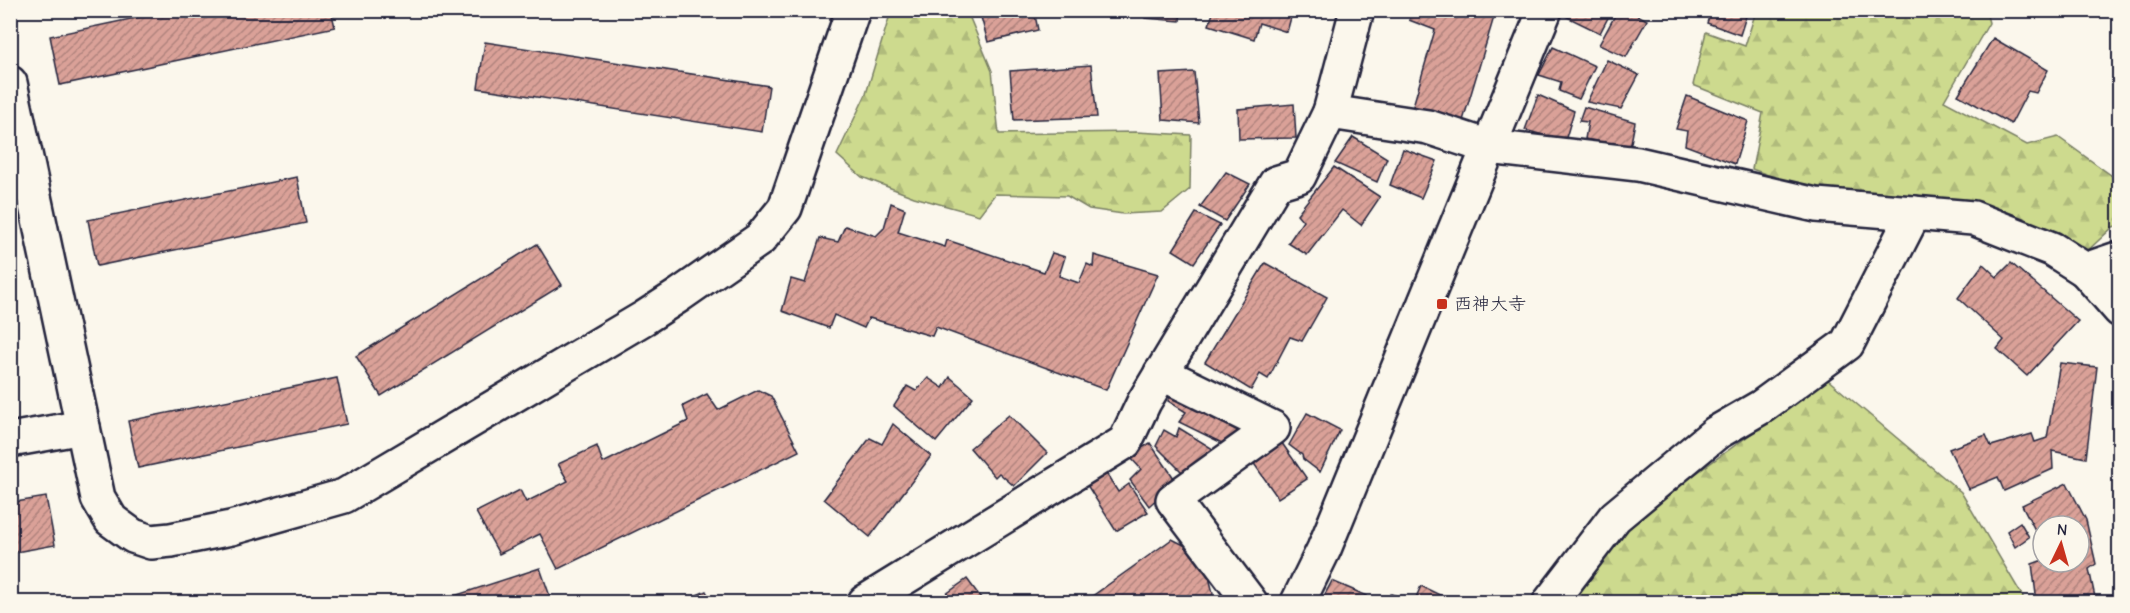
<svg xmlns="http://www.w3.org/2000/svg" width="2130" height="613" font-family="'Comic Neue','Klee One',sans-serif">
	<defs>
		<pattern id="forest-firs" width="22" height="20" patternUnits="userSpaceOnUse" patternTransform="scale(1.5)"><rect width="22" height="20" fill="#cdda8e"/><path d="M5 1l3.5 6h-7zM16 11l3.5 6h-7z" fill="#b0bb7b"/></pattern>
		<pattern id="building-hatch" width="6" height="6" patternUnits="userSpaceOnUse" patternTransform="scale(1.5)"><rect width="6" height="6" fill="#daa198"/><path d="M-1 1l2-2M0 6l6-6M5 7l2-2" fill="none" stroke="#b0837d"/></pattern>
	</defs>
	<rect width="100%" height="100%" fill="#fbf7ec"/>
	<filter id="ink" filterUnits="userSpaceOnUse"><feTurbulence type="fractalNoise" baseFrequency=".0167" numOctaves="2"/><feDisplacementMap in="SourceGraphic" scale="12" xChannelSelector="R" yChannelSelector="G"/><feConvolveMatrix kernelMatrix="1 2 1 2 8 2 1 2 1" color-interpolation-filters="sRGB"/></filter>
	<g filter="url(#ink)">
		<!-- forest -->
		<g fill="url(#forest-firs)" stroke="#787e64" stroke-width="1.5">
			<polygon points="891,11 967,11 992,71 999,134 1136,132 1191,135 1190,189 1162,212 1123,214 1089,209 1067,196 995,194 979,215 914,197 862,177 837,155 866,94"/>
			<polygon points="1756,11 1986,11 1989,23 1944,101 2027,145 2058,137 2119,181 2119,225 2113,227 2083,255 1822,195 1752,169 1763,113 1693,85 1706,32 1745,46"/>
			<polygon points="1827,379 1961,492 2026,602 1571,602 1626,524"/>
		</g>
		<!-- building -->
		<g fill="url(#building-hatch)" stroke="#22223b" stroke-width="1.5" fill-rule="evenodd">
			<polygon points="173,10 331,10 335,27 60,85 50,36"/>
			<polygon points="979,10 1034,10 1038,30 988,42"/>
			<polygon points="1145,10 1181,10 1180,21 1145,18"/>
			<polygon points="1214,10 1293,10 1287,32 1259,23 1254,39 1209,25"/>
			<polygon points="1413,10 1476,10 1494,17 1462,124 1413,106 1435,30 1409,20"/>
			<polygon points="1563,10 1612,10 1600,33 1561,14"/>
			<polygon points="1618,10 1628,10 1647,20 1626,57 1599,45"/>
			<polygon points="1711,10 1748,10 1740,35 1707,23"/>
			<polygon points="1993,38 2048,70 2036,93 2028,91 2011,124 1958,95"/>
			<polygon points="485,42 769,86 762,132 478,88"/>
			<polygon points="1553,47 1595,66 1579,99 1559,91 1561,82 1539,75"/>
			<polygon points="1607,60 1639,75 1621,109 1587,102"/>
			<polygon points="1091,65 1097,117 1014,120 1010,71"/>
			<polygon points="1194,72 1199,123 1163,120 1160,74"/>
			<polygon points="1538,95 1574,111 1565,141 1525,130"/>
			<polygon points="1687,96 1748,121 1735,164 1685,145 1687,131 1676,129"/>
			<polygon points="1294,104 1296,138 1239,139 1238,109"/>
			<polygon points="1584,107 1635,122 1630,148 1585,139 1588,122 1579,121"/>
			<polygon points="1353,137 1387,158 1377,182 1335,163"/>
			<polygon points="1403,149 1437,161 1421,198 1390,185"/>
			<polygon points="1334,167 1380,197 1361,225 1342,210 1307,255 1288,243 1303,221 1297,214"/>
			<polygon points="1226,172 1250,184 1225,221 1200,207"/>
			<polygon points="297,177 306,223 97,266 88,220"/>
			<polygon points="891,203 905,209 898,232 945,247 947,240 1044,272 1052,253 1065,257 1059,276 1079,283 1087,264 1093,267 1094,255 1158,274 1106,390 936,327 932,336 869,318 864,328 834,315 829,328 782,311 791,279 805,283 820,238 838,242 845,226 876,236 884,228"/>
			<polygon points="1196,213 1220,225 1194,263 1173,250"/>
			<polygon points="537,244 562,285 381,396 356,356"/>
			<polygon points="1265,263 1327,297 1302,341 1290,337 1268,379 1260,374 1251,390 1205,362"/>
			<polygon points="2011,263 2078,321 2027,376 1997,349 2004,340 1958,298 1983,264 1997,277"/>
			<polygon points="2060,363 2097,367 2086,458 2052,451 2053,469 2004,491 1998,477 1969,489 1949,449 1986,435 1991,446 2032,434 2035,442 2047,438"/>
			<polygon points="950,377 973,397 936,442 894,406 907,386 916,391 928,378 943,388"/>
			<polygon points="337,378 347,424 138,468 128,421"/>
			<polygon points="1174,389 1242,423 1228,446 1179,422 1186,412 1168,401"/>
			<polygon points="758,390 771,396 799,451 558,569 540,534 499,554 476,512 520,490 526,502 568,481 558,464 597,446 603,463 688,421 683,406 707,394 718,410"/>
			<polygon points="1307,413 1340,430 1320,472 1303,459 1302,455 1289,445"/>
			<polygon points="1009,415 1047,453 1014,486 999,473 995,477 970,448"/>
			<polygon points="893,424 931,456 870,537 824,499 870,438 882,444"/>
			<polygon points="1179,428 1213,449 1185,475 1156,446 1164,430 1176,437"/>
			<polygon points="1277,436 1307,479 1278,498 1250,458"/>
			<polygon points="1150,443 1176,481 1149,506 1130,480 1141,469 1129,456"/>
			<polygon points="1106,473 1118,492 1129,484 1148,512 1116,531 1087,485"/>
			<path d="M2067,483L2086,520L2096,564L2089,569L2096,602H2037L2032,564L2043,560L2037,534L2022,505ZM2043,526H2079V562H2043Z"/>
			<polygon points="46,497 55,545 10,553 10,503"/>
			<polygon points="2020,522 2029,537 2015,547 2007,531"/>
			<polygon points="1172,539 1194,550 1206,565 1213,593 1211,602 1084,602"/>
			<polygon points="540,568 552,602 452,602 451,597"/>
			<polygon points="967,579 984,602 935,602"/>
			<polygon points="1332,581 1367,596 1364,602 1321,602"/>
			<polygon points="1421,586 1448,599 1446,602 1414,602"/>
			<polygon points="706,591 712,602 681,602"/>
			<polygon points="1391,594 1407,599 1406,602 1387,602"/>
		</g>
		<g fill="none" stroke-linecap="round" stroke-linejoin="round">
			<!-- minor casing -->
			<g stroke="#22223b" stroke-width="38">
				<g id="minor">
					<polyline points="10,83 98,498 111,520 133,536 151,542 171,540 231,528 344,496 644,318 678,296 760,239 785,208 853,10"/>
					<polyline points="1330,112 1357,10"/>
					<polyline points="2120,258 2085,270 2120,310"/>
					<polyline points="1161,373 1273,428 1173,500 1250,602"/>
					<polyline points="10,440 83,427"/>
					<polyline points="865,602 1125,442 1144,402 1276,183 1299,176 1330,112 1428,127 1489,147 1638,164 1816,205 1973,218 2052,249 2085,270"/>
					<polyline points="1298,602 1324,549 1545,10"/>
					<polyline points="1550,602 1615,517 1716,433 1761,407 1847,344 1914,213"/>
				</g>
			</g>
			<!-- minor -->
			<use href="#minor" stroke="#fbf7ec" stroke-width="33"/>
		</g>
	</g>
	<!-- markers -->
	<rect fill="#c8321e" stroke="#fbf7ec" stroke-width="2" x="1436" y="298" width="12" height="12" rx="3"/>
	<g text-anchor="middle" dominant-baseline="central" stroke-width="5" stroke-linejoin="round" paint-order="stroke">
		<!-- poi labels -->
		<g font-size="18" fill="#22223b" stroke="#fbf7ec" text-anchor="start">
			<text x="1454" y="304">西神大寺</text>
		</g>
	</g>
	<!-- margin -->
	<rect width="2130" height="613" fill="none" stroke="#fbf7ec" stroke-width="36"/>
	<rect x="18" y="18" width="2094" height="577" fill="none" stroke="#22223b" stroke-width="2" filter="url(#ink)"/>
	<!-- north arrow -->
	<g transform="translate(2061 544) rotate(5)"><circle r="28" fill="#fbf7ec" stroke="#a4a2a5" stroke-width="1.5"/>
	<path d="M0-4.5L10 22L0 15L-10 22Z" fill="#c8321e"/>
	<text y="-9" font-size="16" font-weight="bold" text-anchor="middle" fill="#22223b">N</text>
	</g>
</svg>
